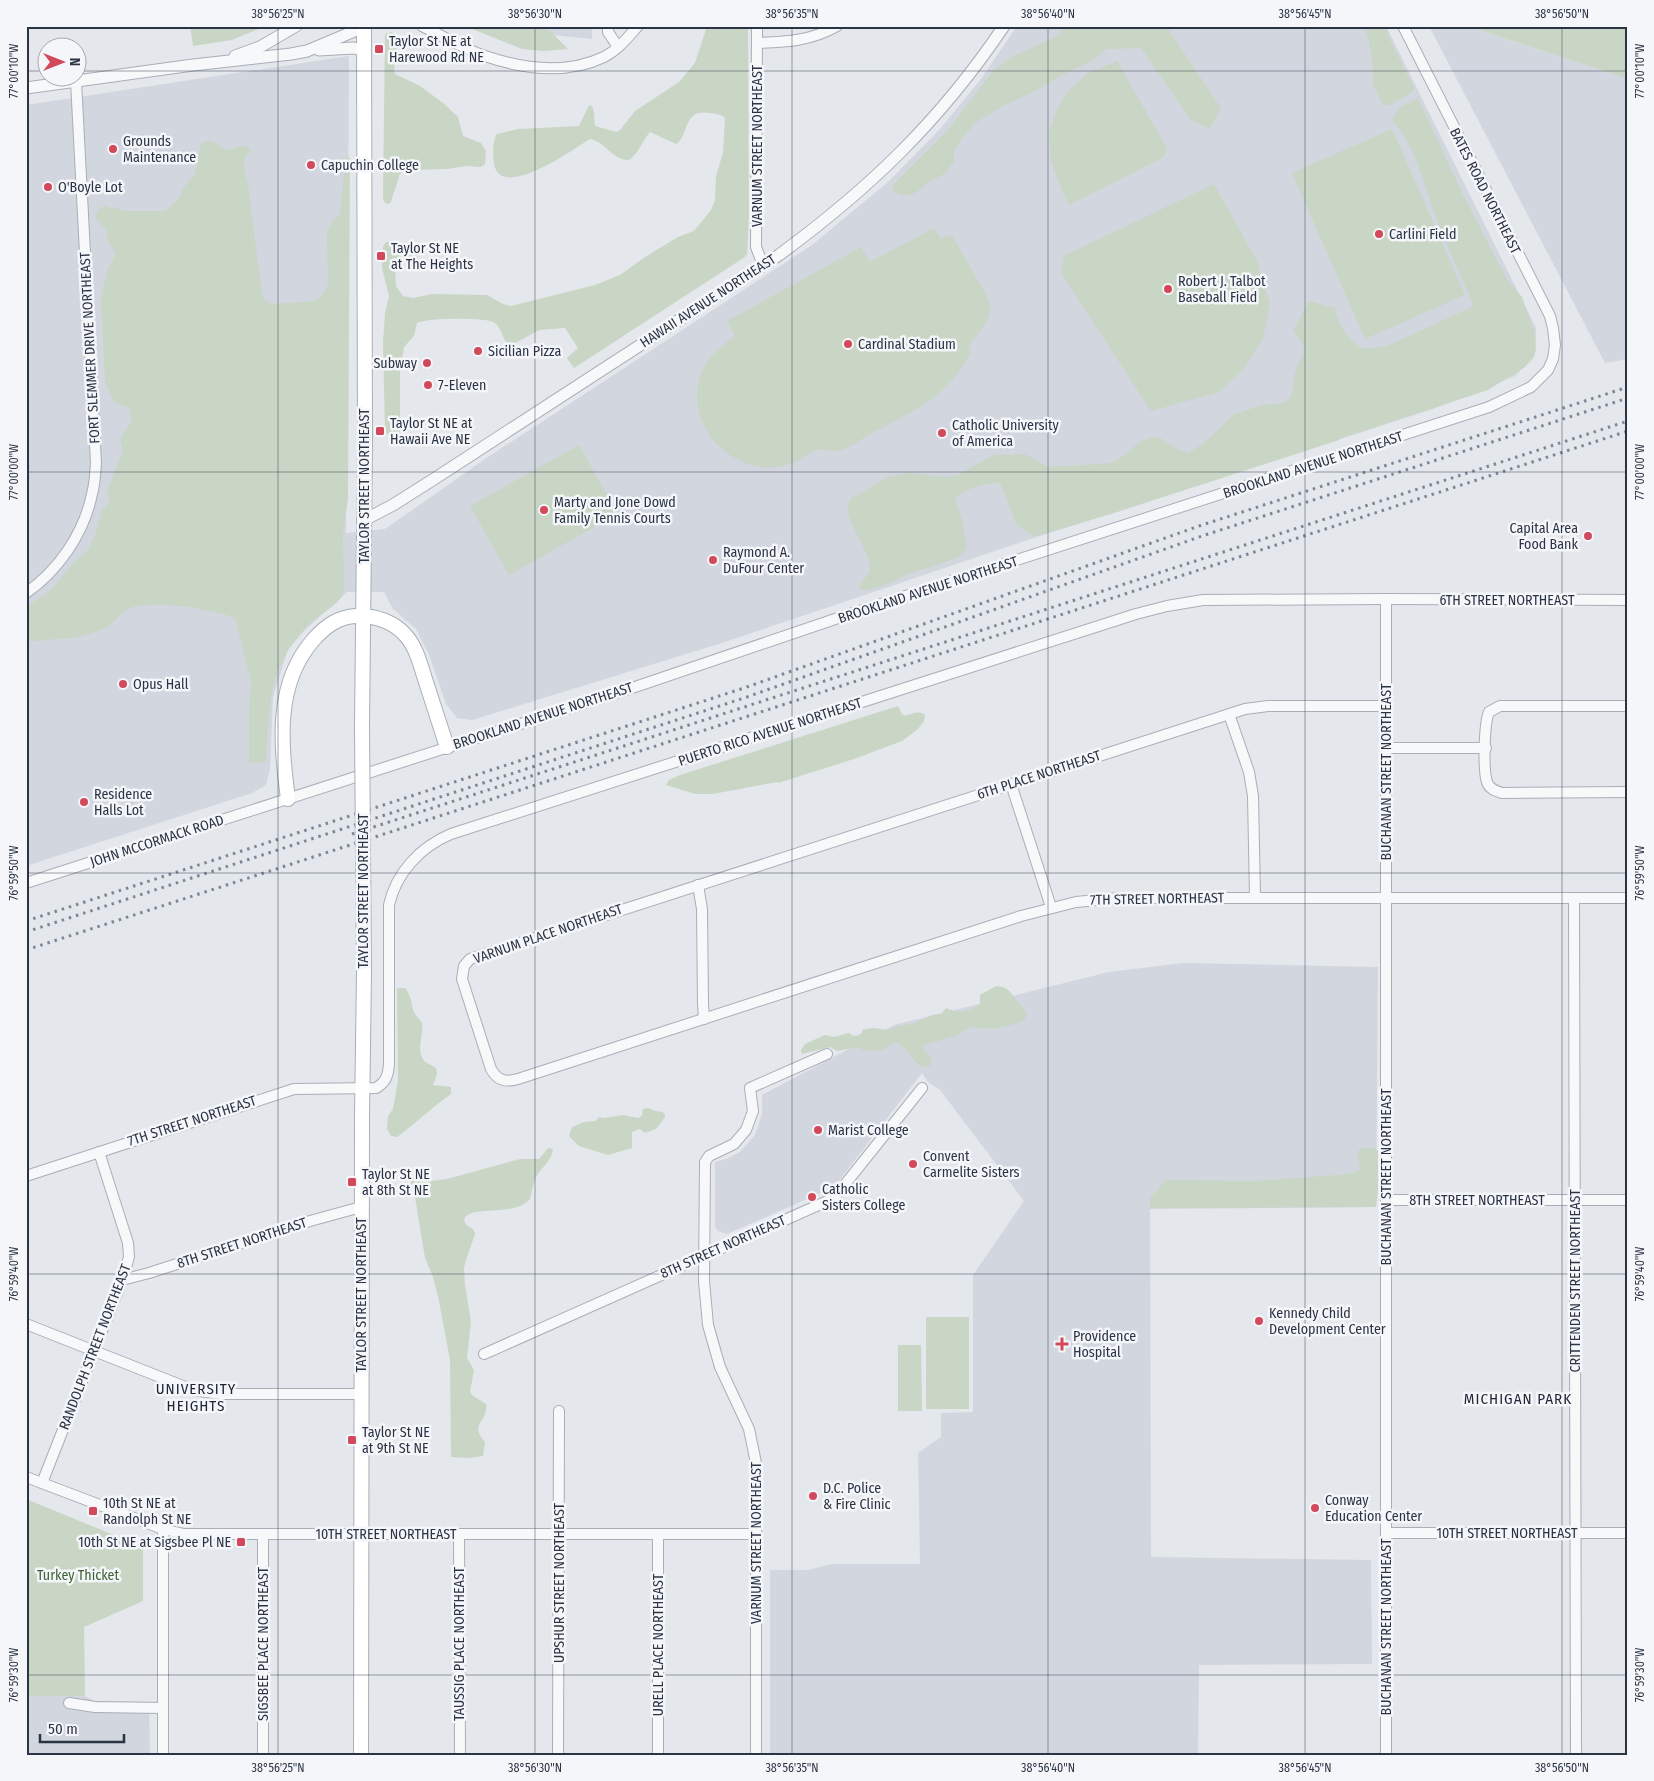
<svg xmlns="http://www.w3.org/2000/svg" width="1654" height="1781" font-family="'Fira Sans Condensed',sans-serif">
	<rect width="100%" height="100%" fill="#e4e7ec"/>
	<!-- built -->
	<g fill="#d2d6de">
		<polygon points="486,26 592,26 592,39 511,31"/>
		<polygon points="1017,26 1386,26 1536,328 1535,356 1515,376 1433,409 1028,540 725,642 472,720 457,718 446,704 429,655 416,629 393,609 384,592 347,592 305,630 288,650 273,697 270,769 266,785 252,793 26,866 26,105 349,56 346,533 385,529 488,457 812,245 888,182 940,129 981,79"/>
		<polygon points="1429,26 1468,26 1628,79 1628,359 1605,363"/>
		<polygon points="1183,963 1378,967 1376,1207 1150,1209 1151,1557 1371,1560 1372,1664 1199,1665 1198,1755 770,1755 770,1570 808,1570 831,1564 920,1564 918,1453 941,1437 941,1413 973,1412 973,1275 1024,1201 940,1090 928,1082 922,1073 834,1187 727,1234 718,1231 715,1226 715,1162 726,1159 740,1152 755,1135 762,1114 762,1095 894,1025 1109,972"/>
		<polygon points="26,1696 85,1696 94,1701 149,1702 150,1755 26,1755"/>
	</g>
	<!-- green -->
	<g fill="#c9d6c5">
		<polygon points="190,26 266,26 232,40 193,46"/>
		<polygon points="465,26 524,26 549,30 568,49 543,51 522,49"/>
		<path d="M707,26H748L749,217L747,254L745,257L574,368L567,358L578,348L565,328L539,330L510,346C502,341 503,329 495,323C487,317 427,318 417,323L414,336L404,347L400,372V436L399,438H393L385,432L383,342L385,313L389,296L382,268L383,247L386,242H392L400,250L415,251L418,253V259L400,260L395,265L396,286L403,296L413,298L432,294L487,295L503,304L511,306L595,285L620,275L645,257L678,237L694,231L711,210L715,200L716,177L723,152L725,118C721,114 716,114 710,113C682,108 690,135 676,144L650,132C642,141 639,153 629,160C612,160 606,142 590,139C575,148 501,202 494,164C493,156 492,142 497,134L518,129L579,126L589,105L592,106L594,112L595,126L617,132L620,130L635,111L679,82L695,63Z"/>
		<polygon points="1063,26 1166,26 1221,108 1210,129 1191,120 1141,48 1107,49 1090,62 1058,77 1037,90 1003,106 975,123 963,137 954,151 954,161 946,173 930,181 917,192 907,196 896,193 892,188 893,185 948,130 993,71 1011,57 1054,38 1059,34"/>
		<polygon points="1363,26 1385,26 1391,42 1415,90 1390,105 1383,105 1373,84 1373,67 1368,36"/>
		<polygon points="1468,26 1628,26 1628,79"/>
		<path d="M391,32L406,40V42L397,47L394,70L395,74L420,86L443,103L458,117L463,136L481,143L486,151L485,164L481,167L465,166L448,169L405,170L399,175C398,185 393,192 391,202L388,204L384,202L383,197L385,34Z"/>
		<polygon points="1117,61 1167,148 1164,157 1069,205 1059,183 1051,161 1049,132 1057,109 1068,91 1088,73"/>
		<path d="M1418,98L1464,197L1508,281L1522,297L1535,334L1536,350L1532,359L1525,367L1488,390L1339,439V440L1111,514L1037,536L1031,535L1017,525L1000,483C985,483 965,488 955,499L961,516L967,548C964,552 961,556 956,558C941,564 926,568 911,573C894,579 879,591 860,590L859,585C863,580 870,574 870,568C871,549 836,512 852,498L886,478L908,473L945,477L958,475L993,455L1025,454L1048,467L1112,463L1126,454L1141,441L1157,436L1176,448L1188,453L1204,443L1233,415L1262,405L1284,403L1290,398L1293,391L1295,372L1303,354L1304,348L1300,340L1293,331L1309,301L1335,308C1337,322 1350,345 1364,348C1373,350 1384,346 1392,344L1472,307V301C1459,272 1446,244 1435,215C1425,187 1414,141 1392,121L1398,109Z"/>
		<polygon points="1392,129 1465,295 1365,339 1292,173"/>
		<path d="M210,141C217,142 223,150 228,150C237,150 244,140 250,151L244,159V167L248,185L262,294L265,300L271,304L316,301L322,295L328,285L327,232L333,221L340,214L346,156L350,158L348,499C346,512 343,527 343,540C343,553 345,584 343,594C339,605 315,617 306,627C266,670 270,707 266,762L262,763H249V712L251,682L235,618C211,609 151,599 128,609C120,613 115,622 107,627C100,631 90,634 82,636C66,640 48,639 32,641L26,639V607L51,590L74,562L87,551L95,535L102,511L110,500L107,489C114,477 117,464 123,451L120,439L132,420L129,407L117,404L113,401L105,382L101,297L108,269L116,253L108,242L106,229L95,218C96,211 102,206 108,205L109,208L115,207L122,211H165L176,202L185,186L195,174L201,143Z"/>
		<polygon points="1214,184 1257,261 1270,305 1263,338 1244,369 1219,392 1151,411 1061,273 1064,256"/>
		<path d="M934,228L941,239L949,235L953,237L987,296C995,315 985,323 975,339L972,340L969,350L970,354C946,399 912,412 869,435C860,440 848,449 838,451C831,452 822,448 815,450C810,452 804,457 799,460C789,466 774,468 762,467C713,461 679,406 707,362C714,351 725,344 735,336L727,321L861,247L870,262Z"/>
		<polygon points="579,445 618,514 509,575 470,506"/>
		<path d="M898,706L902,714L905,716C912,714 919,710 925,715L924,721L918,729L902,741L854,759L778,783L777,782L713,794H695L666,785L669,780L680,775Z"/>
		<path d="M996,986C1008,987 1010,991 1016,1000C1020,1005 1024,1009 1027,1014L1024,1020L1015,1024L993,1029L971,1027L956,1036L923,1045L922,1047L931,1059V1065L926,1068C911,1064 910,1048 895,1042L881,1051L864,1050L858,1047L837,1051L830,1047L802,1054L801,1050L805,1044L825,1035L834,1037L849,1033C854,1037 856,1037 862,1033V1030L873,1028L887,1030L897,1026L913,1024L932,1015L941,1014L946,1008C959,1014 968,1012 980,1004V995Z"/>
		<path d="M397,988H405C411,995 411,1002 413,1010C415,1015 420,1019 422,1023C424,1032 418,1044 421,1055C426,1071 445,1059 433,1085L451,1087V1094C432,1107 416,1123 397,1137L391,1136L387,1129L388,1116L393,1109L398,1080Z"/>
		<polygon points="649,1108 655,1111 663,1112 665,1115 665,1117 656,1129 645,1133 640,1129 632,1132 632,1148 608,1155 579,1146 569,1136 572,1127 584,1122 596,1121 599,1117 605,1118 623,1115 638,1118 642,1116 643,1109"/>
		<path d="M548,1148L553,1149C552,1160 543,1166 538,1174C533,1182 532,1191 530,1199C513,1218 473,1204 464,1219L466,1225L473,1229L475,1234L466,1260L464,1268L465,1285L471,1322L467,1358L474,1370L470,1392L473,1396L486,1404C489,1422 468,1423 485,1442L483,1456L468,1458L451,1457L450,1360L438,1296L433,1277L425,1258L415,1197L410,1181L416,1176L424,1182L447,1179L520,1159H538L541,1157Z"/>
		<polygon points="1361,1148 1374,1148 1378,1151 1378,1191 1376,1207 1150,1208 1150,1198 1166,1180 1255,1181 1338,1175 1356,1172 1360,1169 1357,1153"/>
		<rect x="926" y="1317" width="43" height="92"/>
		<polygon points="898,1345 921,1345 922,1411 898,1411"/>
		<polygon points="26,1499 143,1547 143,1601 84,1627 85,1696 26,1696"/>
	</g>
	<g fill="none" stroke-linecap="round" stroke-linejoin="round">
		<!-- minor casing -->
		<g stroke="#a9aeb7" stroke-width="12">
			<g id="minor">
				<path d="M422,26C443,36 463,49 485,56C523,69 566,75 604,57C618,50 628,37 638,26"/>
				<polyline points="608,26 608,32 618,47"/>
				<polyline points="757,26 756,247 763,265"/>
				<path d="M757,43C786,42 811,41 837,26"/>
				<path d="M26,593C59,570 84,533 92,494C95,484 95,474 96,463L76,81"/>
				<polyline points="1386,599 1386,1755"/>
				<path d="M1386,706H1268L1245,709L470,959L464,966L462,979L491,1069C497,1080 505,1083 518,1079L1021,916L1076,902L1119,898H1628"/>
				<path d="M1628,706H1500L1489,712C1484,724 1483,770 1487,782C1489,789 1496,791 1502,793L1628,792"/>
				<polyline points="1229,714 1249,772 1253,796 1255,897"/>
				<polyline points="1386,748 1486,748"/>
				<polyline points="1011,784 1051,907"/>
				<polyline points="26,883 632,688 844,616 1489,407 1531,387 1548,370 1553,359 1555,345 1553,328 1550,316 1403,26"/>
				<polyline points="698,885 702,909 703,1004 704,1019"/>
				<polyline points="1574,898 1576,1755"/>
				<path d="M26,1176L294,1089L376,1088C386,1082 388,1076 389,1064V905C396,873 420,847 451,834L1136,614L1167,606L1203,600L1386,599L1628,600"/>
				<polyline points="1386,1200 1628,1200"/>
				<polyline points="122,1280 149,1273 310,1221 361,1207"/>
				<polyline points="26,1324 193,1390 221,1394 361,1394"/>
				<polyline points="484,1354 832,1199 838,1193 922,1088"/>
				<polyline points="26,1477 163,1529 184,1534 757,1534"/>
				<polyline points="42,1483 122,1280 129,1257 128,1243 99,1152"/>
				<polyline points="1386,1533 1628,1533"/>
				<polyline points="459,1534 460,1755"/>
				<polyline points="658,1535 658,1755"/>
				<polyline points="69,1703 95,1707 163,1708"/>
				<polyline points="163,1755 163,1529"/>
				<polyline points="263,1755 263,1534"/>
				<polyline points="558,1755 559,1411"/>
				<polyline points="756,1755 756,1463 749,1429 720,1367 708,1325 704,1281 705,1162 709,1156 734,1144 746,1130 753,1111 750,1088 827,1054"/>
			</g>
		</g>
		<!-- tertiary casing -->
		<g stroke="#a9aeb7" stroke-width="13">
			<g id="tertiary">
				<polyline points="319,50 353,48 365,50"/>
				<polyline points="235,56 260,47 296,26"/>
				<polyline points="26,88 193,65 291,54 307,51 364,27"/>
				<path d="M364,520L393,505L434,479L779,255C870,188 940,121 1004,26"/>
			</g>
		</g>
		<!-- secondary casing -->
		<g stroke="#a9aeb7" stroke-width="16">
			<g id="secondary">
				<polyline points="362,726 365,442 364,26"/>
				<path d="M288,799C281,744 274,684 314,639C326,626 338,617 356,616C375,615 395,622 407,637C417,649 421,667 426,682C433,704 440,726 447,747"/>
				<polyline points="361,1755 362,1116 364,974"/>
			</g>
		</g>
		<!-- minor -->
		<use href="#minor" stroke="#f7f8fa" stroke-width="10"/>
		<!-- tertiary -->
		<use href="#tertiary" stroke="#f7f8fa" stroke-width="11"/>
		<!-- secondary -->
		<use href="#secondary" stroke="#fff" stroke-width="14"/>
		<!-- rail -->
		<g stroke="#7d8696" stroke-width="3" stroke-dasharray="2.5 5" stroke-linecap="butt">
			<polyline points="352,834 1628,421"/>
			<polyline points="26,921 744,688 1199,526 1628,387"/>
			<polyline points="26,932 747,697 1202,536 1628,398"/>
			<polyline points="26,950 1628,431"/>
		</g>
		<!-- secondary-bridge casing -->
		<g stroke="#a9aeb7" stroke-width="16" stroke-linecap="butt">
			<polyline id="secondary-bridge" points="362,726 364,974"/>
		</g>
		<!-- secondary-bridge -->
		<use href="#secondary-bridge" stroke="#fff" stroke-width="14"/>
	</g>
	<!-- ticks -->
	<path fill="none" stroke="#2b3445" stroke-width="1" stroke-opacity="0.45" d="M278,26V1755M535,26V1755M792,26V1755M1048,26V1755M1305,26V1755M1562,26V1755M26,71H48M78,71H1628M26,472H1628M26,873H1628M26,1274H1628M26,1675H1628"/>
	<!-- markers -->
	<g fill="#d1495b" stroke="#f4f6f9" stroke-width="2">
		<rect x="374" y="44" width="10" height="10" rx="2.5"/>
		<circle cx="113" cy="149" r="5"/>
		<circle cx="311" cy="165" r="5"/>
		<circle cx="48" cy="187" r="5"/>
		<circle cx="1379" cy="234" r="5"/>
		<rect x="376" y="251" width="10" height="10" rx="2.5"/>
		<circle cx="1168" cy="289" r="5"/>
		<circle cx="848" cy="344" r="5"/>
		<circle cx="478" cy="351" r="5"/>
		<circle cx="427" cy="363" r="5"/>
		<circle cx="428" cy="385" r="5"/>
		<rect x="375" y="426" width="10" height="10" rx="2.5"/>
		<circle cx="942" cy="433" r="5"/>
		<circle cx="544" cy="510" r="5"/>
		<circle cx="1588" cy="536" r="5"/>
		<circle cx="713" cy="560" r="5"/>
		<circle cx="123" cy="684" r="5"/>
		<circle cx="84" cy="802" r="5"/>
		<circle cx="818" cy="1130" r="5"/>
		<circle cx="913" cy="1164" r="5"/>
		<rect x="347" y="1177" width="10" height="10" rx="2.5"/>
		<circle cx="812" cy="1197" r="5"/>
		<circle cx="1259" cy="1321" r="5"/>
		<path d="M1059.5 1336.5h5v5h5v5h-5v5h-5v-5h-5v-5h5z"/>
		<rect x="347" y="1435" width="10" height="10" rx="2.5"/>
		<circle cx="813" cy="1496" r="5"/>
		<circle cx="1315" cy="1508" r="5"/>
		<rect x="88" y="1506" width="10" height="10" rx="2.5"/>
		<rect x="236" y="1537" width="10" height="10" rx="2.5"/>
	</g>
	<g text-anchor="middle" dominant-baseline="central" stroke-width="5" stroke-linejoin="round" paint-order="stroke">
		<!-- poi labels -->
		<g font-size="14" fill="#2b3445" stroke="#f4f6f9" text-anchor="start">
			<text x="389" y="41">Taylor St NE at<tspan x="389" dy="16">Harewood Rd NE</tspan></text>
			<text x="123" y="141">Grounds<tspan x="123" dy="16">Maintenance</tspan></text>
			<text x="321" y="165">Capuchin College</text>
			<text x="58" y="187">O'Boyle Lot</text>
			<text x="1389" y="234">Carlini Field</text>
			<text x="391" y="248">Taylor St NE<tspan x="391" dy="16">at The Heights</tspan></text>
			<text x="1178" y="281">Robert J. Talbot<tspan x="1178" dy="16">Baseball Field</tspan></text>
			<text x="858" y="344">Cardinal Stadium</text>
			<text x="488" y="351">Sicilian Pizza</text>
			<text x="417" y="363" text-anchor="end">Subway</text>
			<text x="438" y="385">7-Eleven</text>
			<text x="390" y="423">Taylor St NE at<tspan x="390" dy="16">Hawaii Ave NE</tspan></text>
			<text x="952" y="425">Catholic University<tspan x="952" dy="16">of America</tspan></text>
			<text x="554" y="502">Marty and Jone Dowd<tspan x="554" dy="16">Family Tennis Courts</tspan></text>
			<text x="1578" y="528" text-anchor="end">Capital Area<tspan x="1578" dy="16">Food Bank</tspan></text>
			<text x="723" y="552">Raymond A.<tspan x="723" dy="16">DuFour Center</tspan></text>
			<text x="133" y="684">Opus Hall</text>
			<text x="94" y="794">Residence<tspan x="94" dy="16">Halls Lot</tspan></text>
			<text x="828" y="1130">Marist College</text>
			<text x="923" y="1156">Convent<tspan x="923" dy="16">Carmelite Sisters</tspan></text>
			<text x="362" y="1174">Taylor St NE<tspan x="362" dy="16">at 8th St NE</tspan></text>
			<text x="822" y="1189">Catholic<tspan x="822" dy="16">Sisters College</tspan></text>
			<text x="1269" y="1313">Kennedy Child<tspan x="1269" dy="16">Development Center</tspan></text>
			<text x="1073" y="1336">Providence<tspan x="1073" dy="16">Hospital</tspan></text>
			<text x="362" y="1432">Taylor St NE<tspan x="362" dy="16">at 9th St NE</tspan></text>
			<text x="823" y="1488">D.C. Police<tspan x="823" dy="16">&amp; Fire Clinic</tspan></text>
			<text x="1325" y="1500">Conway<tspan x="1325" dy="16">Education Center</tspan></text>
			<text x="103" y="1503">10th St NE at<tspan x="103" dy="16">Randolph St NE</tspan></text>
			<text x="231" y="1542" text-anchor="end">10th St NE at Sigsbee Pl NE</text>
		</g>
		<!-- street labels -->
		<g font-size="14" fill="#2b3445" stroke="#f4f6f9">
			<text transform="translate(757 146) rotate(-90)">VARNUM STREET NORTHEAST</text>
			<text transform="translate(1485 191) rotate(63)">BATES ROAD NORTHEAST</text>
			<text transform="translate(708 301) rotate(-33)">HAWAII AVENUE NORTHEAST</text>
			<text transform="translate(90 348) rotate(-93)">FORT SLEMMER DRIVE NORTHEAST</text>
			<text transform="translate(1313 465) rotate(-18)">BROOKLAND AVENUE NORTHEAST</text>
			<text transform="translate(364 486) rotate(-90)">TAYLOR STREET NORTHEAST</text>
			<text transform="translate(928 590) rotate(-18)">BROOKLAND AVENUE NORTHEAST</text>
			<text x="1507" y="600">6TH STREET NORTHEAST</text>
			<text transform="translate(543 716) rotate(-18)">BROOKLAND AVENUE NORTHEAST</text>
			<text transform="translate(770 732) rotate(-18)">PUERTO RICO AVENUE NORTHEAST</text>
			<text transform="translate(1386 772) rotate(-90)">BUCHANAN STREET NORTHEAST</text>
			<text transform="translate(1039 775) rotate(-18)">6TH PLACE NORTHEAST</text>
			<text transform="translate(157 841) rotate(-18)">JOHN MCCORMACK ROAD</text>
			<text transform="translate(363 891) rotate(-90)">TAYLOR STREET NORTHEAST</text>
			<text transform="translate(1157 899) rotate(-1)">7TH STREET NORTHEAST</text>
			<text transform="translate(548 934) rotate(-19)">VARNUM PLACE NORTHEAST</text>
			<text transform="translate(192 1121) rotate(-18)">7TH STREET NORTHEAST</text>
			<text transform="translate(1386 1177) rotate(-90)">BUCHANAN STREET NORTHEAST</text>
			<text x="1477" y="1200">8TH STREET NORTHEAST</text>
			<text transform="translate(242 1243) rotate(-18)">8TH STREET NORTHEAST</text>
			<text transform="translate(723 1247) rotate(-24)">8TH STREET NORTHEAST</text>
			<text transform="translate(1575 1281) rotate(-90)">CRITTENDEN STREET NORTHEAST</text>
			<text transform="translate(361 1295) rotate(-90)">TAYLOR STREET NORTHEAST</text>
			<text transform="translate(95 1347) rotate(-69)">RANDOLPH STREET NORTHEAST</text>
			<text x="1507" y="1533">10TH STREET NORTHEAST</text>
			<text x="386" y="1534">10TH STREET NORTHEAST</text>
			<text transform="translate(756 1543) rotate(-90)">VARNUM STREET NORTHEAST</text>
			<text transform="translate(559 1583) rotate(-90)">UPSHUR STREET NORTHEAST</text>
			<text transform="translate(1386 1627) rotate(-90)">BUCHANAN STREET NORTHEAST</text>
			<text transform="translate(263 1644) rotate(-90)">SIGSBEE PLACE NORTHEAST</text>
			<text transform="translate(459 1644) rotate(-90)">TAUSSIG PLACE NORTHEAST</text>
			<text transform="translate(658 1645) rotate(-90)">URELL PLACE NORTHEAST</text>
		</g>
		<!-- park labels -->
		<g font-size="14" fill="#3f6138" stroke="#f4f6f9">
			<text x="78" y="1575">Turkey Thicket</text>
		</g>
		<!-- neighbourhood labels -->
		<g font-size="15" letter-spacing="1" fill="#1d2536" stroke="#f4f6f9">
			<text x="196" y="1389">UNIVERSITY<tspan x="196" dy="17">HEIGHTS</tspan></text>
			<text x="1518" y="1399">MICHIGAN PARK</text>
		</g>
	</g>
	<!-- border -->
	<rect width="1654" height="1781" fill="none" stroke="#f4f6f9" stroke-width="55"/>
	<!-- north arrow -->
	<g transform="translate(62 62) rotate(90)"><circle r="24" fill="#f4f6f9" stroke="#a4a8b1"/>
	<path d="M0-4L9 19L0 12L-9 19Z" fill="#d1495b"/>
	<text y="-8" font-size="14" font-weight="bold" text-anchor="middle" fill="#2b3445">N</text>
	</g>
	<!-- scale -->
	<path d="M40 1734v8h84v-8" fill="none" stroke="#2b3445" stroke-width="2.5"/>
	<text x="48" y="1734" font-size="15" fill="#2b3445" stroke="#f4f6f9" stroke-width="4" paint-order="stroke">50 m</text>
	<rect x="28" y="28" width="1598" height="1726" fill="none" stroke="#2b3445" stroke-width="2"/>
	<g font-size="12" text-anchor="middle" fill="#2b3445">
		<text x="278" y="18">38°56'25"N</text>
		<text x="535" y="18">38°56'30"N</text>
		<text x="792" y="18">38°56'35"N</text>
		<text x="1048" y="18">38°56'40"N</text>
		<text x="1305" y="18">38°56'45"N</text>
		<text x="1562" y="18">38°56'50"N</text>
		<text transform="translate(1640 71) rotate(-90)" y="4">77°00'10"W</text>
		<text transform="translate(14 71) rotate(-90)" y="4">77°00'10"W</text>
		<text transform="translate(1640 472) rotate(-90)" y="4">77°00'00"W</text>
		<text transform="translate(14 472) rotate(-90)" y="4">77°00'00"W</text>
		<text transform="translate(1640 873) rotate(-90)" y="4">76°59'50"W</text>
		<text transform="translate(14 873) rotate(-90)" y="4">76°59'50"W</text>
		<text transform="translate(1640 1274) rotate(-90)" y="4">76°59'40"W</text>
		<text transform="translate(14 1274) rotate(-90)" y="4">76°59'40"W</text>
		<text transform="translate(1640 1675) rotate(-90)" y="4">76°59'30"W</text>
		<text transform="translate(14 1675) rotate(-90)" y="4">76°59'30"W</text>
		<text x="278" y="1772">38°56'25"N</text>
		<text x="535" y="1772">38°56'30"N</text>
		<text x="792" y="1772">38°56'35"N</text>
		<text x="1048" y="1772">38°56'40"N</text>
		<text x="1305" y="1772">38°56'45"N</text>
		<text x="1562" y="1772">38°56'50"N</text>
	</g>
</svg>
